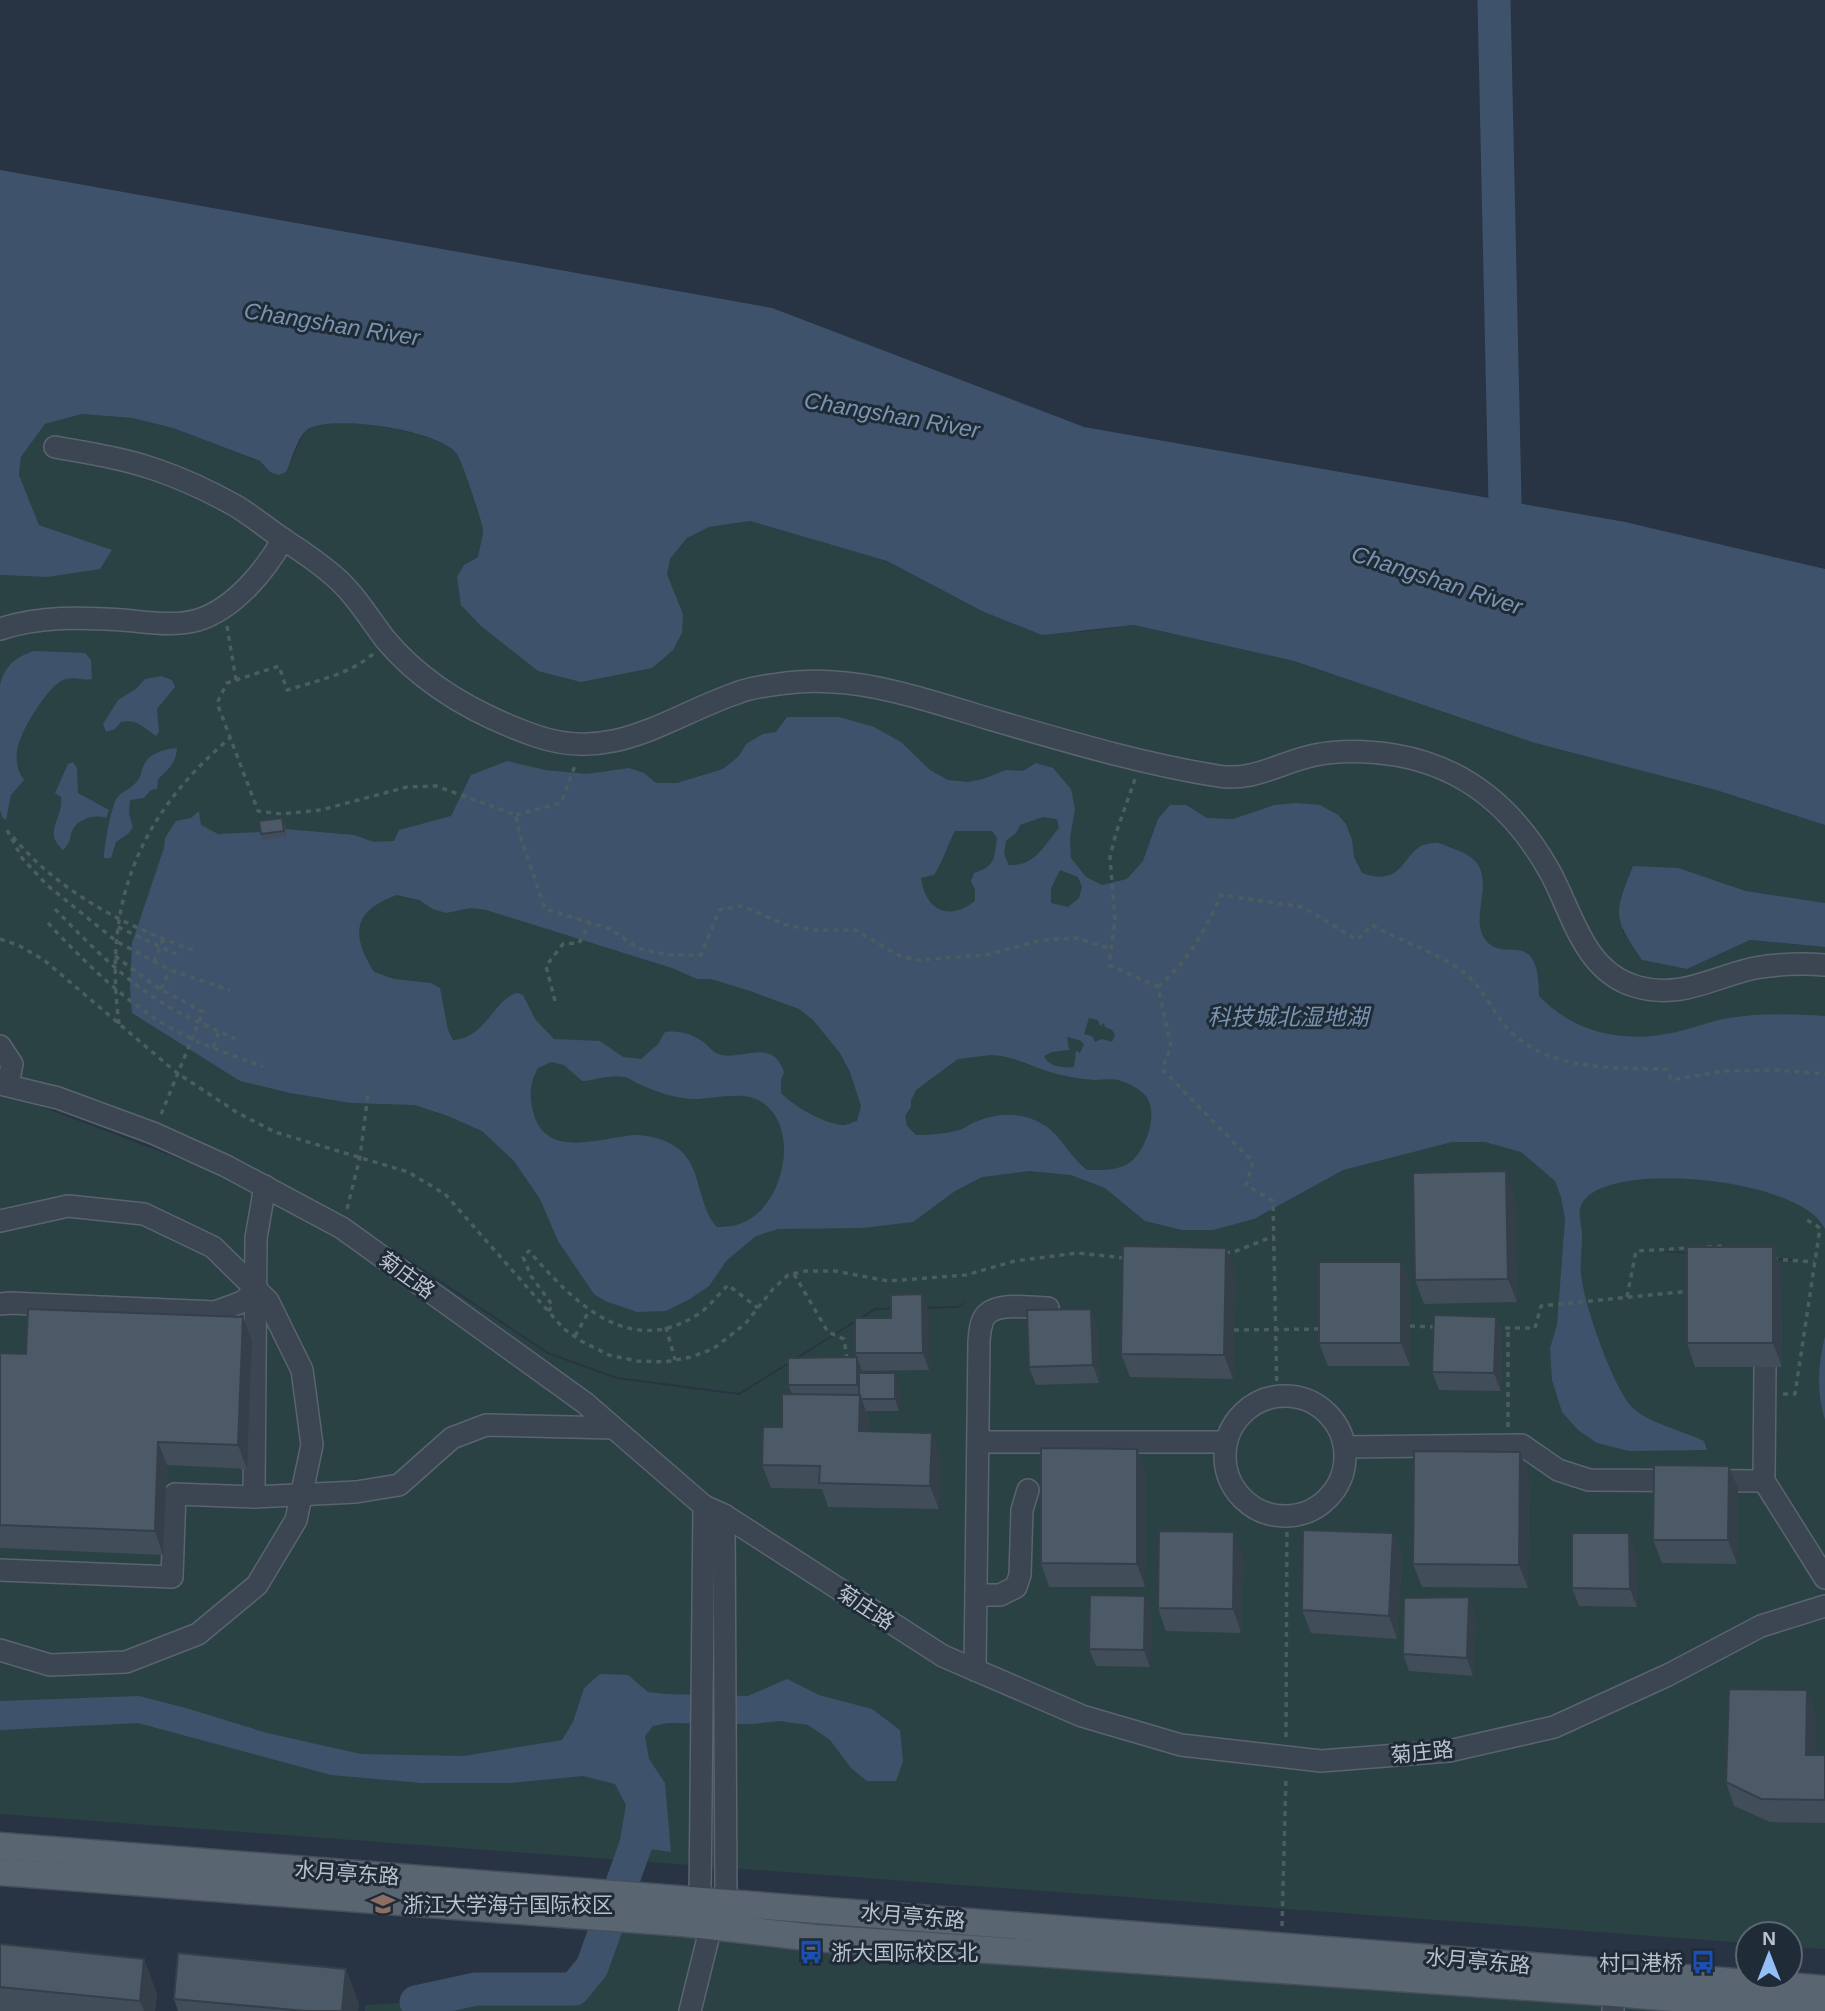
<svg xmlns="http://www.w3.org/2000/svg" width="1825" height="2011" font-family="Arial,'Noto Sans SC',sans-serif">
	<rect width="100%" height="100%" fill="#283443"/>
	<!-- green -->
	<g fill="#2a4243" fill-rule="evenodd">
		<path d="M82,414L132,418L173,428L261,462L270,472L291,462C297,449 302,428 317,424C341,418 443,432 457,453C462,461 482,522 483,530C483,538 479,549 478,557L464,565L683,614L667,574L670,559L687,538L709,527L750,521L887,561L982,611L1081,632L1134,625L1294,661L1535,743L1716,790L1825,825V903L1746,891L1714,880L1622,930L1642,960L1687,969L1750,940L1825,947V1949L1790,1947V1934H1748V1943L0,1814V1091L352,1224L548,1354L617,1379L739,1395L875,1310L958,1308L967,1300L958,1306L875,1308L739,1393L617,1377L548,1352L352,1222L0,1088V575L47,577L111,550L39,525L19,475L21,457L45,424ZM1664,1251L1792,1259V1261L1664,1252Z"/>
		<polygon points="617,1919 1782,2011 365,2011 365,2005 416,2002 567,2002 596,1983"/>
	</g>
	<!-- water -->
	<g fill="#3e536b" fill-rule="evenodd">
		<path d="M0,170L772,308L1084,427L1625,522L1825,569V825L1716,790L1535,743L1294,661L1134,625L1042,635L982,611L887,561L750,521L709,527L687,538L670,559L667,574L683,614L682,633L673,650L652,668L581,682L538,671L481,626L461,605L457,577L464,565L478,557C479,549 483,538 483,530C482,521 462,461 457,454C442,430 330,414 308,429C297,437 292,460 286,472L279,475L270,472L260,461L173,428L132,418L82,414L45,424L21,457L19,475L39,525L112,550L100,569L47,577L0,575Z"/>
		<path d="M34,651L85,653L91,660L92,679C81,681 72,675 61,681C52,686 45,697 39,705C25,726 6,756 24,780L11,795L6,820L2,817L0,809V685C5,666 15,657 34,651Z"/>
		<path d="M161,676L172,680L175,687L157,709L159,732L156,736C142,727 138,719 121,722L115,729L106,732L103,724L118,700L136,689L145,679Z"/>
		<path d="M787,717H839L874,727L901,742L930,770L948,780L968,782L983,779L1006,770L1023,771L1036,763L1053,768L1071,789L1075,809L1070,838L1071,858L1086,877L1102,885L1127,879L1143,861L1158,819L1170,805H1186L1207,818L1233,819L1274,805L1297,803L1320,805L1338,815L1346,824L1352,840L1354,857L1362,873C1409,890 1401,843 1434,843C1440,842 1448,847 1454,849C1506,865 1469,909 1483,936C1501,969 1539,921 1539,996C1574,1033 1623,1043 1672,1033C1691,1029 1710,1021 1729,1018C1761,1013 1793,1014 1825,1016V1229C1803,1180 1625,1161 1587,1197C1574,1209 1582,1221 1582,1236C1582,1248 1580,1261 1581,1274C1583,1301 1613,1388 1632,1407C1649,1424 1682,1430 1704,1441L1707,1450L1629,1451L1597,1443L1578,1430L1562,1412L1552,1380L1550,1348L1557,1325L1565,1219L1561,1197L1555,1181L1521,1152L1485,1142H1452L1343,1170L1254,1219L1213,1230H1182L1145,1221L1105,1188L1071,1175L1029,1171L982,1177L955,1191L913,1222L862,1228L778,1229L756,1236L727,1260L709,1286L690,1299L666,1311L637,1312L605,1301L594,1294L558,1241L540,1199L514,1161L482,1131L448,1116L415,1105L351,1103L290,1093L240,1081L132,1013L130,988L132,943L164,848L165,838L176,821L191,818L199,811L201,825L218,834L262,832L286,837L285,829L354,835L374,842L394,841L399,830L451,816L471,775L507,761L545,770L587,774L629,768L644,773L656,783H677L723,769L739,756L746,744L763,734L776,732ZM1043,817L1057,819L1059,828C1043,846 1036,866 1009,865L1004,854L1006,841L1016,833L1020,825ZM955,831H992L997,838C994,858 996,866 974,873L971,881L975,890V901C949,922 925,910 921,878L934,875C943,861 947,846 955,831ZM1060,870L1078,877L1082,887L1079,898L1068,907L1051,903V888ZM397,895L419,900L433,909L446,913L471,908L486,910L672,968L697,979H711L750,991L799,1009L813,1020L840,1053L850,1072L861,1106L857,1121C852,1122 846,1126 841,1125C821,1122 795,1107 781,1093V1080L784,1072C772,1036 742,1062 718,1054C713,1052 709,1047 706,1044C693,1034 680,1030 665,1032L658,1044L641,1059L623,1057L600,1041L554,1039L535,1019L523,995L517,993C494,999 485,1039 453,1040L448,1030L440,988L431,983L394,979L374,972C351,935 352,911 397,895ZM1089,1018L1098,1020L1100,1026L1104,1023L1105,1027L1112,1030L1115,1035L1112,1042L1102,1039L1095,1042L1092,1036L1084,1034ZM1067,1037L1079,1040L1084,1044L1080,1053L1076,1051L1074,1067C1063,1068 1048,1067 1044,1056L1052,1052L1069,1050ZM990,1055C1013,1055 1034,1068 1057,1074C1068,1077 1083,1079 1094,1080C1103,1080 1113,1078 1121,1081C1129,1083 1139,1089 1145,1095C1160,1111 1146,1152 1129,1163C1117,1171 1101,1170 1087,1170C1071,1158 1062,1138 1046,1126C1023,1111 997,1112 973,1123C968,1125 964,1129 959,1130C945,1134 930,1135 916,1135L907,1126L905,1116L911,1107V1100L916,1090L943,1070L958,1059ZM551,1062L564,1065L582,1081C596,1080 611,1074 625,1077C630,1078 634,1082 639,1084C654,1091 674,1098 691,1099C711,1100 741,1090 760,1101C799,1124 786,1194 753,1217C742,1225 730,1227 717,1227C696,1205 703,1165 676,1147C665,1139 648,1135 635,1135C602,1137 548,1160 534,1115C529,1098 529,1084 538,1068Z"/>
		<path d="M177,748C176,763 169,769 158,779L157,789L151,790L144,798L130,800L129,814L133,827L129,833L116,842L111,858H104C104,847 111,806 117,798C123,790 132,789 138,780C142,775 141,770 144,765C149,753 165,749 177,748Z"/>
		<path d="M73,762L77,768L78,793L109,810L106,818C96,814 79,818 73,829C68,839 74,838 63,850C42,831 64,819 61,797L55,793L68,764Z"/>
		<path d="M1633,866L1678,868L1746,891L1825,903V947L1750,940L1687,969L1642,960C1612,916 1614,914 1633,866Z"/>
		<path d="M1825,1336V1420C1816,1391 1818,1365 1825,1336Z"/>
		<polygon points="600,1674 628,1675 648,1692 666,1694 748,1696 787,1679 819,1695 872,1709 900,1730 903,1761 896,1781 867,1781 851,1768 830,1740 808,1725 779,1721 753,1724 668,1723 653,1726 645,1736 649,1759 665,1783 671,1852 619,1845 626,1805 615,1784 583,1776 510,1783 421,1783 331,1775 138,1723 0,1730 0,1701 139,1696 186,1708 267,1733 361,1754 463,1756 562,1740 573,1722 584,1688"/>
	</g>
	<g fill="none" stroke-linecap="round" stroke-linejoin="round">
		<!-- river -->
		<g stroke="#3e536b" stroke-width="33">
			<polyline points="1494,0 1506,547"/>
			<polyline points="416,2002 476,1989 574,1989 592,1967 644,1822 644,1804"/>
		</g>
		<!-- minor casing -->
		<g stroke="#5a6470" stroke-width="24">
			<g id="minor">
				<path d="M55,447C88,453 122,458 154,469C181,478 211,492 236,506C254,517 269,530 286,541C303,552 319,563 334,576C355,594 369,618 385,639C424,686 479,716 536,736C614,763 667,717 737,693C752,687 770,685 786,683C857,674 926,700 993,720C1066,741 1142,764 1218,776C1253,782 1281,762 1315,755C1340,750 1370,751 1395,755C1466,767 1515,809 1550,872C1573,914 1584,973 1638,987C1682,999 1713,977 1755,968C1778,964 1801,963 1825,965"/>
				<path d="M0,629C40,616 81,617 123,620C147,622 174,627 198,620C234,609 266,570 283,539"/>
				<polyline points="0,1046 12,1064 8,1085"/>
				<polyline points="0,1084 58,1098 153,1133 226,1166 342,1228 585,1403 704,1506 724,1515 943,1656 1082,1716 1181,1745 1321,1761 1449,1751 1554,1727 1668,1675 1761,1626 1825,1606"/>
				<polyline points="0,1221 68,1206 144,1214 213,1247 268,1301 302,1370 312,1445 296,1520 257,1585 198,1634 126,1662 50,1665 0,1650"/>
				<polyline points="0,1304 10,1303 215,1312 242,1302 257,1290"/>
				<polyline points="1765,1367 1764,1481 1825,1578"/>
				<circle cx="1285" cy="1456" r="60"/>
				<polyline points="979,1442 1226,1442"/>
				<polyline points="1345,1447 1522,1445 1558,1470 1589,1480 1764,1481"/>
				<polyline points="254,1497 356,1492 399,1485 452,1438 486,1425 613,1428"/>
				<polyline points="704,1506 700,1900 706,1914"/>
				<polyline points="0,1570 172,1577 175,1494 254,1497 256,1238 265,1186"/>
				<polyline points="976,1595 1000,1595 1016,1587 1020,1575 1022,1510 1028,1490"/>
				<path d="M975,1670L979,1341C980,1332 980,1321 987,1314C1000,1302 1031,1308 1048,1308"/>
				<polyline points="690,2011 711,1926 726,1902 724,1515"/>
				<polyline points="1613,2011 1614,1993"/>
			</g>
		</g>
		<!-- major casing -->
		<g stroke="#464f5c" stroke-width="29">
			<g id="major">
				<polyline points="0,1846 1825,1989"/>
				<polyline points="0,1872 682,1923 815,1938 1614,1993 1825,2011"/>
			</g>
		</g>
		<!-- path -->
		<g stroke="#485e60" stroke-width="3.5" stroke-dasharray="5 5" stroke-linecap="butt">
			<polyline points="227,626 236,680"/>
			<path d="M373,654C350,674 316,681 287,690L279,666L227,683L217,703L258,811L282,814L321,810L407,787L436,786L516,815L519,832L545,909L610,929L638,948L668,955H701L719,910L742,906L786,925L813,930H855L900,956L916,960L986,955L1042,940L1076,938L1111,949"/>
			<polyline points="1135,779 1116,833 1110,857 1115,920 1109,965 1158,987 1171,1046 1162,1069 1253,1162 1246,1185 1273,1201 1277,1397"/>
			<polyline points="516,815 561,803 576,763"/>
			<polyline points="7,830 22,858 47,885 116,941 170,970 230,990"/>
			<path d="M13,837C61,894 127,927 196,951"/>
			<path d="M55,909C88,943 121,977 161,1002C184,1017 211,1027 235,1039"/>
			<path d="M48,923C92,970 138,1015 198,1042C219,1051 242,1058 263,1067"/>
			<polyline points="118,927 176,954"/>
			<polyline points="0,939 18,945 44,960 177,1073 238,1113 275,1132 408,1172 445,1194 564,1329 581,1341 609,1355 637,1361 665,1362 691,1357 713,1349 745,1324 773,1289 788,1275 806,1271 835,1271 888,1281 966,1275 1015,1261 1077,1253 1125,1258"/>
			<polyline points="115,956 155,986 203,1012 160,1117"/>
			<polyline points="154,962 163,940"/>
			<path d="M1158,987C1188,961 1205,931 1221,895L1303,907L1357,940L1372,925C1402,942 1435,951 1463,972C1485,988 1494,1017 1513,1034C1553,1071 1617,1068 1667,1069L1671,1080L1724,1071L1776,1070L1825,1074"/>
			<polyline points="161,989 170,970"/>
			<polyline points="555,1001 546,966 563,944 579,943 590,923"/>
			<path d="M119,1024C103,904 138,816 230,738"/>
			<polyline points="213,1047 219,1031"/>
			<polyline points="347,1209 360,1157 368,1094"/>
			<polyline points="1707,1247 1725,1246 1729,1249"/>
			<polyline points="1225,1253 1236,1251 1274,1236"/>
			<polyline points="1773,1259 1814,1262"/>
			<polyline points="794,1274 828,1332 844,1339 847,1359"/>
			<polyline points="1627,1297 1636,1251 1689,1248"/>
			<path d="M548,1311L553,1306L531,1276L523,1257L529,1251C572,1300 627,1359 697,1315C708,1308 718,1295 728,1285L758,1308"/>
			<polyline points="1410,1326 1435,1327"/>
			<polyline points="666,1327 675,1360"/>
			<polyline points="1495,1328 1535,1328 1541,1306 1690,1291"/>
			<polyline points="1234,1330 1322,1329"/>
			<polyline points="575,1336 589,1311"/>
			<polyline points="1783,1394 1795,1394 1820,1228 1804,1218"/>
			<polyline points="1508,1427 1508,1328"/>
			<polyline points="1286,1737 1287,1515"/>
			<polyline points="1282,1926 1286,1776"/>
		</g>
		<!-- minor -->
		<use href="#minor" stroke="#3c4652" stroke-width="21"/>
		<!-- major -->
		<use href="#major" stroke="#5a6572" stroke-width="26"/>
	</g>
	<!-- wall -->
	<g fill="#414d59">
		<polygon points="285,824 286,837 263,840 261,834"/>
		<polygon points="1515,1195 1517,1302 1424,1304 1415,1280"/>
		<polygon points="1773,1247 1781,1270 1782,1367 1695,1367 1687,1343"/>
		<polygon points="1401,1262 1410,1285 1410,1366 1328,1366 1319,1343"/>
		<polygon points="1235,1271 1233,1379 1130,1377 1121,1354"/>
		<polygon points="929,1312 929,1370 862,1371 855,1353 891,1318"/>
		<polygon points="243,1317 252,1341 247,1469 167,1465 163,1555 0,1548 0,1353 26,1354"/>
		<polygon points="1496,1317 1502,1334 1501,1391 1439,1390 1432,1372"/>
		<polygon points="1097,1326 1099,1383 1036,1385 1029,1367"/>
		<polygon points="857,1357 862,1373 899,1385 899,1411 866,1411 869,1419 868,1431 932,1433 940,1456 939,1509 828,1507 822,1489 771,1488 762,1465 782,1427 792,1394 788,1385"/>
		<polygon points="1520,1452 1529,1476 1528,1588 1422,1587 1413,1564"/>
		<polygon points="1146,1473 1145,1587 1049,1587 1041,1563"/>
		<polygon points="1738,1489 1737,1564 1662,1563 1653,1540"/>
		<polygon points="1393,1533 1402,1556 1397,1639 1311,1633 1302,1610"/>
		<polygon points="1635,1550 1637,1607 1579,1606 1572,1588"/>
		<polygon points="1243,1556 1241,1633 1166,1631 1158,1608"/>
		<polygon points="1145,1596 1151,1614 1150,1667 1096,1666 1089,1649"/>
		<polygon points="1469,1597 1475,1615 1473,1676 1409,1671 1403,1654"/>
		<polygon points="1807,1690 1815,1714 1815,1755 1825,1755 1825,1823 1770,1822 1734,1806 1726,1782"/>
		<polygon points="0,1944 157,1993 155,2011 0,2011"/>
		<polygon points="174,1999 359,2003 358,2011 178,2011"/>
	</g>
	<!-- shaded-wall -->
	<g fill="#353f49">
		<polygon points="1506,1171 1515,1195 1517,1302 1508,1279"/>
		<polygon points="1773,1247 1781,1270 1782,1367 1773,1343"/>
		<polygon points="1226,1248 1235,1271 1233,1379 1224,1355"/>
		<polygon points="1401,1262 1410,1285 1410,1366 1401,1343"/>
		<polygon points="922,1294 929,1312 929,1370 923,1353"/>
		<polygon points="1091,1309 1097,1326 1099,1383 1093,1365"/>
		<polygon points="243,1317 252,1341 247,1469 238,1445"/>
		<polygon points="1496,1317 1502,1334 1501,1391 1494,1373"/>
		<polygon points="857,1357 863,1375 862,1399 857,1385"/>
		<polygon points="895,1373 899,1385 899,1411 895,1399"/>
		<polygon points="860,1395 869,1419 867,1455 859,1431"/>
		<polygon points="932,1433 940,1456 939,1509 930,1486"/>
		<polygon points="158,1442 167,1465 163,1555 155,1531"/>
		<polygon points="1137,1449 1146,1473 1145,1587 1137,1564"/>
		<polygon points="1520,1452 1529,1476 1528,1588 1519,1565"/>
		<polygon points="1729,1466 1738,1489 1737,1564 1728,1540"/>
		<polygon points="1234,1532 1243,1556 1241,1633 1233,1609"/>
		<polygon points="1393,1533 1402,1556 1397,1639 1389,1616"/>
		<polygon points="1629,1533 1635,1550 1637,1607 1630,1589"/>
		<polygon points="1145,1596 1151,1614 1150,1667 1144,1650"/>
		<polygon points="1469,1597 1475,1615 1473,1676 1467,1658"/>
		<polygon points="1807,1690 1815,1714 1815,1779 1806,1755"/>
		<polygon points="144,1959 157,1993 155,2011 144,2011 140,2001"/>
		<polygon points="346,1969 359,2003 358,2011 342,2011"/>
	</g>
	<!-- building -->
	<g fill="#4c5a68" stroke="#353f49" stroke-width="2">
		<polygon points="282,818 284,831 261,834 259,821"/>
		<polygon points="1506,1171 1508,1279 1415,1280 1413,1173"/>
		<polygon points="1123,1246 1226,1248 1224,1355 1121,1354"/>
		<rect x="1687" y="1247" width="86" height="96"/>
		<rect x="1319" y="1262" width="82" height="81"/>
		<polygon points="922,1294 923,1353 855,1353 855,1318 891,1318 891,1295"/>
		<polygon points="28,1309 243,1317 238,1445 158,1442 155,1531 0,1525 0,1353 26,1354"/>
		<polygon points="1091,1309 1093,1365 1029,1367 1027,1310"/>
		<polygon points="1434,1315 1496,1317 1494,1373 1432,1372"/>
		<polygon points="857,1357 857,1385 788,1385 788,1358"/>
		<polygon points="859,1373 895,1373 895,1399 861,1399 860,1395 859,1395"/>
		<polygon points="782,1394 860,1395 859,1431 932,1433 930,1486 819,1483 820,1466 762,1465 763,1427 782,1427"/>
		<polygon points="1041,1448 1137,1449 1137,1564 1041,1563"/>
		<polygon points="1414,1451 1520,1452 1519,1565 1413,1564"/>
		<polygon points="1654,1465 1729,1466 1728,1540 1653,1540"/>
		<polygon points="1303,1530 1393,1533 1389,1616 1302,1610"/>
		<polygon points="1159,1531 1234,1532 1233,1609 1158,1608"/>
		<polygon points="1572,1533 1629,1533 1630,1589 1572,1588"/>
		<polygon points="1090,1595 1145,1596 1144,1650 1089,1649"/>
		<polygon points="1469,1597 1467,1658 1403,1654 1404,1598"/>
		<polygon points="1729,1689 1807,1690 1806,1755 1825,1755 1825,1800 1761,1799 1726,1782"/>
		<polygon points="0,1944 144,1959 140,2001 0,1987"/>
		<polygon points="178,1953 346,1969 342,2011 305,2011 174,1999"/>
	</g>
	<!-- icons -->
	<defs>
		<g id="university-bare" transform="scale(1.89)"><path d="M0-5L7-2L0 1L-7-2ZM-4 1L0 2.5L4 1V4Q0 6-4 4Z" fill="#8d6e63" stroke="#202b38" stroke-width="2.5" paint-order="stroke"/></g>
		<g id="bus-bare" transform="scale(1.89)"><path d="M-5-6H5V4H4V6H2V4H-2V6H-4V4H-5ZM-3.5-4V0h7V-4ZM-3.5 1.2v1.5H-2V1.2ZM2 1.2v1.5H3.5V1.2Z" fill="#1a4fb4" stroke="#202b38" stroke-width="2.5" paint-order="stroke"/></g>
	</defs>
	<g fill-rule="evenodd">
		<use href="#university-bare" x="383" y="1904"/>
		<use href="#bus-bare" x="811" y="1952"/>
		<use href="#bus-bare" x="1703" y="1962"/>
	</g>
	<g text-anchor="middle" dominant-baseline="central" stroke-width="6" stroke-linejoin="round" paint-order="stroke">
		<!-- street labels -->
		<g font-size="21" fill="#b9c1cc" stroke="#202b38">
			<text transform="translate(407 1275) rotate(36)">菊庄路</text>
			<text transform="translate(866 1607) rotate(33)">菊庄路</text>
			<text transform="translate(1422 1752) rotate(-6)">菊庄路</text>
			<text transform="translate(347 1873) rotate(4)">水月亭东路</text>
			<text transform="translate(913 1916) rotate(5)">水月亭东路</text>
			<text transform="translate(1478 1961) rotate(5)">水月亭东路</text>
		</g>
		<!-- poi labels -->
		<g font-size="21" fill="#b9c1cc" stroke="#202b38" text-anchor="start">
			<text x="403" y="1904">浙江大学海宁国际校区</text>
			<text x="831" y="1952">浙大国际校区北</text>
			<text x="1683" y="1962" text-anchor="end">村口港桥</text>
		</g>
		<!-- water labels -->
		<g font-size="23" font-style="italic" fill="#7a93ae" stroke="#202b38">
			<text transform="translate(332 324) rotate(9)">Changshan River</text>
			<text transform="translate(892 415) rotate(10)">Changshan River</text>
			<text transform="translate(1437 580) rotate(18)">Changshan River</text>
			<text x="1288" y="1017">科技城北湿地湖</text>
		</g>
	</g>
	<!-- north arrow -->
	<g transform="translate(1769 1955)"><circle r="33" fill="#202b38" stroke="#5d6773" stroke-width="2"/>
	<path d="M0-5L12 26L0 18L-12 26Z" fill="#94bef6"/>
	<text y="-10" font-size="19" font-weight="bold" text-anchor="middle" fill="#b9c1cc">N</text>
	</g>
</svg>
